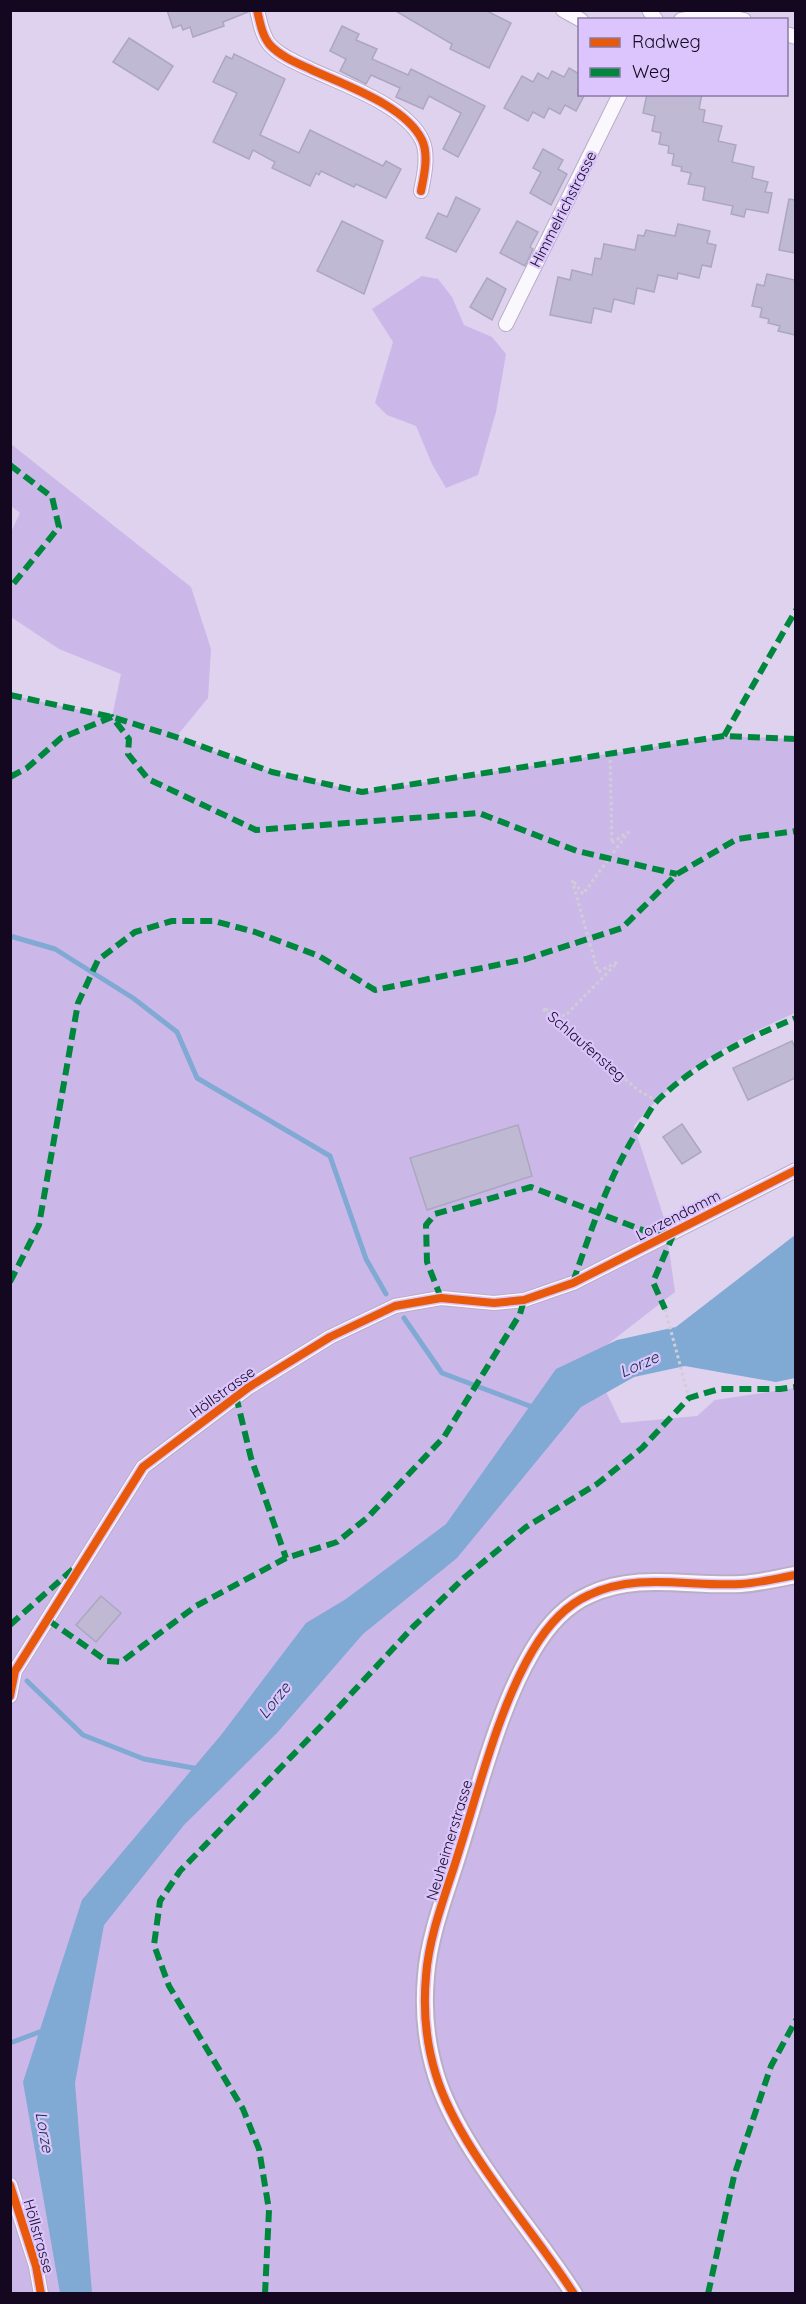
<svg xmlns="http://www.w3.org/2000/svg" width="806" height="2304" font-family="Quicksand,sans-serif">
	<rect width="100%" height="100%" fill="#ded2ef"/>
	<!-- green -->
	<g fill="#cbb8e8">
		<polygon points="422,276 438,279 452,297 464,325 492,337 506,354 496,412 478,475 446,488 432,464 416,426 387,415 375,403 393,342 372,309"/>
		<path d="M11,444L191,587L211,649L208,698L176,737L272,772L362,792L724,736L795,739V1013C733,1040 677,1072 634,1126L665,1221L675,1292L590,1358L621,1423L697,1416L715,1400L795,1388V2293H11V695L112,717L121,674L59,649L11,617V532L20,513L11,506Z"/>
	</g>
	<!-- water -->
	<polygon fill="#80a9d3" points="795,1235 795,1378 776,1382 685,1366 634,1377 581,1407 457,1558 363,1634 277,1733 184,1825 104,1925 75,2083 92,2293 60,2293 23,2082 82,1900 221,1735 306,1623 346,1599 446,1524 556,1369 617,1340 676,1327"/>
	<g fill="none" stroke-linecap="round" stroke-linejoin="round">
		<!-- stream -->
		<g stroke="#80a9d3" stroke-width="5">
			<polyline points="10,936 55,949 133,998 177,1032 197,1078 330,1156 366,1259 386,1294"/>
			<polyline points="404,1318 442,1373 535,1408"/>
			<polyline points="27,1681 83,1735 144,1759 199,1769"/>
			<polyline points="10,2043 45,2030"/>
		</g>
	</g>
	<!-- building -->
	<g fill="#bfb9d4" stroke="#aca7c0" stroke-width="1.5">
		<polygon points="167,10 248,10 248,12 223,22 224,26 193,37 190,27 183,30 181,25 173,28"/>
		<polygon points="394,10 485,10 511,23 489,68 450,49 452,44"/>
		<polygon points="342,26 359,34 356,40 377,49 372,59 408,75 411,69 485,106 458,157 443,149 461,113 429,96 423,109 396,97 400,88 371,75 366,84 340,71 346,59 330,51"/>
		<polygon points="129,38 173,66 158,90 113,62"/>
		<polygon points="234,54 285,79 260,135 299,153 310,130 383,166 386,161 401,169 386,198 356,184 354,187 321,171 319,175 316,173 310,186 272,168 275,162 253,150 249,159 213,142 237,93 213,82 226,56 232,59"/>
		<polygon points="569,68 579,74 579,94 585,94 576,111 565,105 560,114 549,108 544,118 533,112 528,121 504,108 522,76 533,82 538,73 548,79 552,71 564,77"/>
		<polygon points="647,94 702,94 699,109 705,110 703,122 722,126 718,141 736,145 732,162 754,167 752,178 768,182 765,192 772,193 768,213 746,209 744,217 731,214 733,206 703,200 705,187 688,184 691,173 681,171 682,167 672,165 674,154 668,153 669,146 659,144 661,133 652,131 655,116 643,113"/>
		<polygon points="543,149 563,160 558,169 567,174 551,205 530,193 541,172 533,168"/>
		<polygon points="456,197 480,209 456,252 426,238 438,213 447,217"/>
		<polygon points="789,199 795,200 795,253 779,250"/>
		<polygon points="342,221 383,241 364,294 317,271"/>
		<polygon points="517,221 538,232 530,247 533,249 525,266 500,253"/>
		<polygon points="678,224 710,231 707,243 716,245 711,267 702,265 699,278 678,273 677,279 658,275 654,292 637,288 634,304 614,299 611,312 594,308 591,323 550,315 558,277 570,280 572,270 592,275 595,258 601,259 604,244 635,250 638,235 644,236 646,230 675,236"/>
		<polygon points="767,274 795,280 795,335 778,331 780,326 768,323 769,319 760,317 762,308 752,306 757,284 764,286"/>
		<polygon points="487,278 506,289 492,320 470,307"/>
		<polygon points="792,1041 795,1048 795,1078 748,1100 733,1068"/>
		<polygon points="682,1124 701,1152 682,1164 663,1137"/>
		<polygon points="518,1125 532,1176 427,1210 410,1158"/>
		<polygon points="101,1596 121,1613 96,1642 76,1625"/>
	</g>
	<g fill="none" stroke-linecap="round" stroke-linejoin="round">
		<!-- minor casing -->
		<g stroke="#b9aec7" stroke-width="16">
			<g id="minor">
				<path d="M257,10C260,22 262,36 270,45C280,56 297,63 310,69C344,85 405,105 422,140C429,155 424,176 421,191"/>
				<polyline points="563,10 581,20"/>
				<polyline points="649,10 656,20"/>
				<polyline points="681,20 717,14 744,20"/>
				<polyline points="786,34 796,37"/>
				<polyline points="506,324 620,94"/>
				<polyline points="10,1696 15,1671 143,1467 249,1387 330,1337 395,1306 441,1298 494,1303 524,1300 573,1283 796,1170"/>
				<polyline points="10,2185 36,2266 41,2294"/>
			</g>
		</g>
		<!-- tertiary casing -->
		<g stroke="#b9aec7" stroke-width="20">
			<path id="tertiary" d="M574,2294C532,2228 458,2148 436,2075C426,2043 423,2009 426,1976C429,1934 447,1891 459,1851C479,1788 499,1707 533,1650C546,1628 564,1606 589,1595C637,1572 690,1587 741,1584C759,1583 778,1578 796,1575"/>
		</g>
		<!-- path -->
		<g stroke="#d0cdd6" stroke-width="3" stroke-dasharray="3 3" stroke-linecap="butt">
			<polyline points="610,754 612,843"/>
			<polyline points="612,843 626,833"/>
			<polyline points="572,880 598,972 619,961"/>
			<polyline points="574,882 583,894 630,830"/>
			<polyline points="543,1009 638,1090 657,1101"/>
			<polyline points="545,1009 565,1016 617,963"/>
			<polyline points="665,1309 689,1398"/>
		</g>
		<!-- minor -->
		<use href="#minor" stroke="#faf8fd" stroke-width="14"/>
		<!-- tertiary -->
		<use href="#tertiary" stroke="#faf8fd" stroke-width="16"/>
		<!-- quiet -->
		<g stroke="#00873e" stroke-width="6" stroke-dasharray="12 6" stroke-linecap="butt">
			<polyline points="10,465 52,497 59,527 10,588"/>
			<polyline points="10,695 112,717 176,737 272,772 362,792 724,736 796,739"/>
			<polyline points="724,736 796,610"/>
			<polyline points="10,777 27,768 61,738 112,717 129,739 128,754 148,779 256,830 479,813 577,851 677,874"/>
			<polyline points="10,1282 39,1225 78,1003 98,960 135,932 172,921 214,921 255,932 319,956 375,990 526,959 622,928 677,874 737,839 796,831"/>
			<path d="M573,1282C592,1228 609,1175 640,1127C646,1118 651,1107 658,1100C696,1063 747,1038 796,1018"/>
			<polyline points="441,1298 427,1262 426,1225 435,1214 531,1187 645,1231 674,1233 653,1282 665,1309"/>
			<polyline points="236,1396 251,1458 286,1558"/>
			<polyline points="48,1620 107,1661 121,1662 196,1606 286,1558 337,1542 368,1517 444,1437 520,1314 524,1300"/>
			<polyline points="10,1625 73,1569"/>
			<polyline points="265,2294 269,2210 259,2149 243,2109 169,1986 154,1945 160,1901 180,1871 325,1722 413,1627 465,1577 526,1527 597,1484 642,1448 689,1398 719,1389 780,1389 796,1387"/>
			<polyline points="708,2294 734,2176 771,2066 796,2020"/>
		</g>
		<!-- cycleway casing -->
		<g stroke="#dbc5fc" stroke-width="11">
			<g id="cycleway">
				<path d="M257,10C260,22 262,36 270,45C280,56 297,63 310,69C344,85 405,105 422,140C429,155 424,176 421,191"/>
				<polyline points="10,1696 15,1671 143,1467 249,1387 330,1337 395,1306 441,1298 494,1303 524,1300 573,1283 796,1170"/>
				<polyline points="10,2185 36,2266 41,2294"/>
				<path d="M574,2294C532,2228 458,2148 436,2075C426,2043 423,2009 426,1976C429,1934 447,1891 459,1851C479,1788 499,1707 533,1650C546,1628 564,1606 589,1595C637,1572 690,1587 741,1584C759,1583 778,1578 796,1575"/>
			</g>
		</g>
		<!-- cycleway -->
		<use href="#cycleway" stroke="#e8590c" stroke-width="8"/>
	</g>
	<g text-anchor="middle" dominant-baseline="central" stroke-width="4.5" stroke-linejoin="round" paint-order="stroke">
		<!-- street labels -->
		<g font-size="15" fill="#130820" stroke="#dbc5fc">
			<text transform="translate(563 209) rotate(-63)">Himmelrichstrasse</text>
			<text transform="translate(587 1046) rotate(41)">Schlaufensteg</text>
			<text transform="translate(678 1215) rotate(-27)">Lorzendamm</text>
			<text transform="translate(222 1392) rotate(-36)">Höllstrasse</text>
			<text transform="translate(449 1840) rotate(-73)">Neuheimerstrasse</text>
			<text transform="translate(39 2236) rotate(74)">Höllstrasse</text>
		</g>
		<!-- water labels -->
		<g font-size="16" font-style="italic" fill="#102c41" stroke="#dbc5fc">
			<text transform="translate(639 1364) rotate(-24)">Lorze</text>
			<text transform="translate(274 1700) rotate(-51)">Lorze</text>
			<text transform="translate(45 2132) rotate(80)">Lorze</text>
		</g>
	</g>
	<!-- border -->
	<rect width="806" height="2304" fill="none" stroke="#130820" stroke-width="24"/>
	<!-- legend -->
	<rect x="578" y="18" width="210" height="78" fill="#dbc5fc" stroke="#8b79a4" stroke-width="1.5"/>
	<rect x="590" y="38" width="30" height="9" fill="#e8590c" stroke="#8b79a4" stroke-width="1.5"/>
	<text x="632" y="48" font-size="18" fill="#130820">Radweg</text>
	<rect x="590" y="68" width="30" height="9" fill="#00873e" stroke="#8b79a4" stroke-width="1.5"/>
	<text x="632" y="78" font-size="18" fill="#130820">Weg</text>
</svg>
